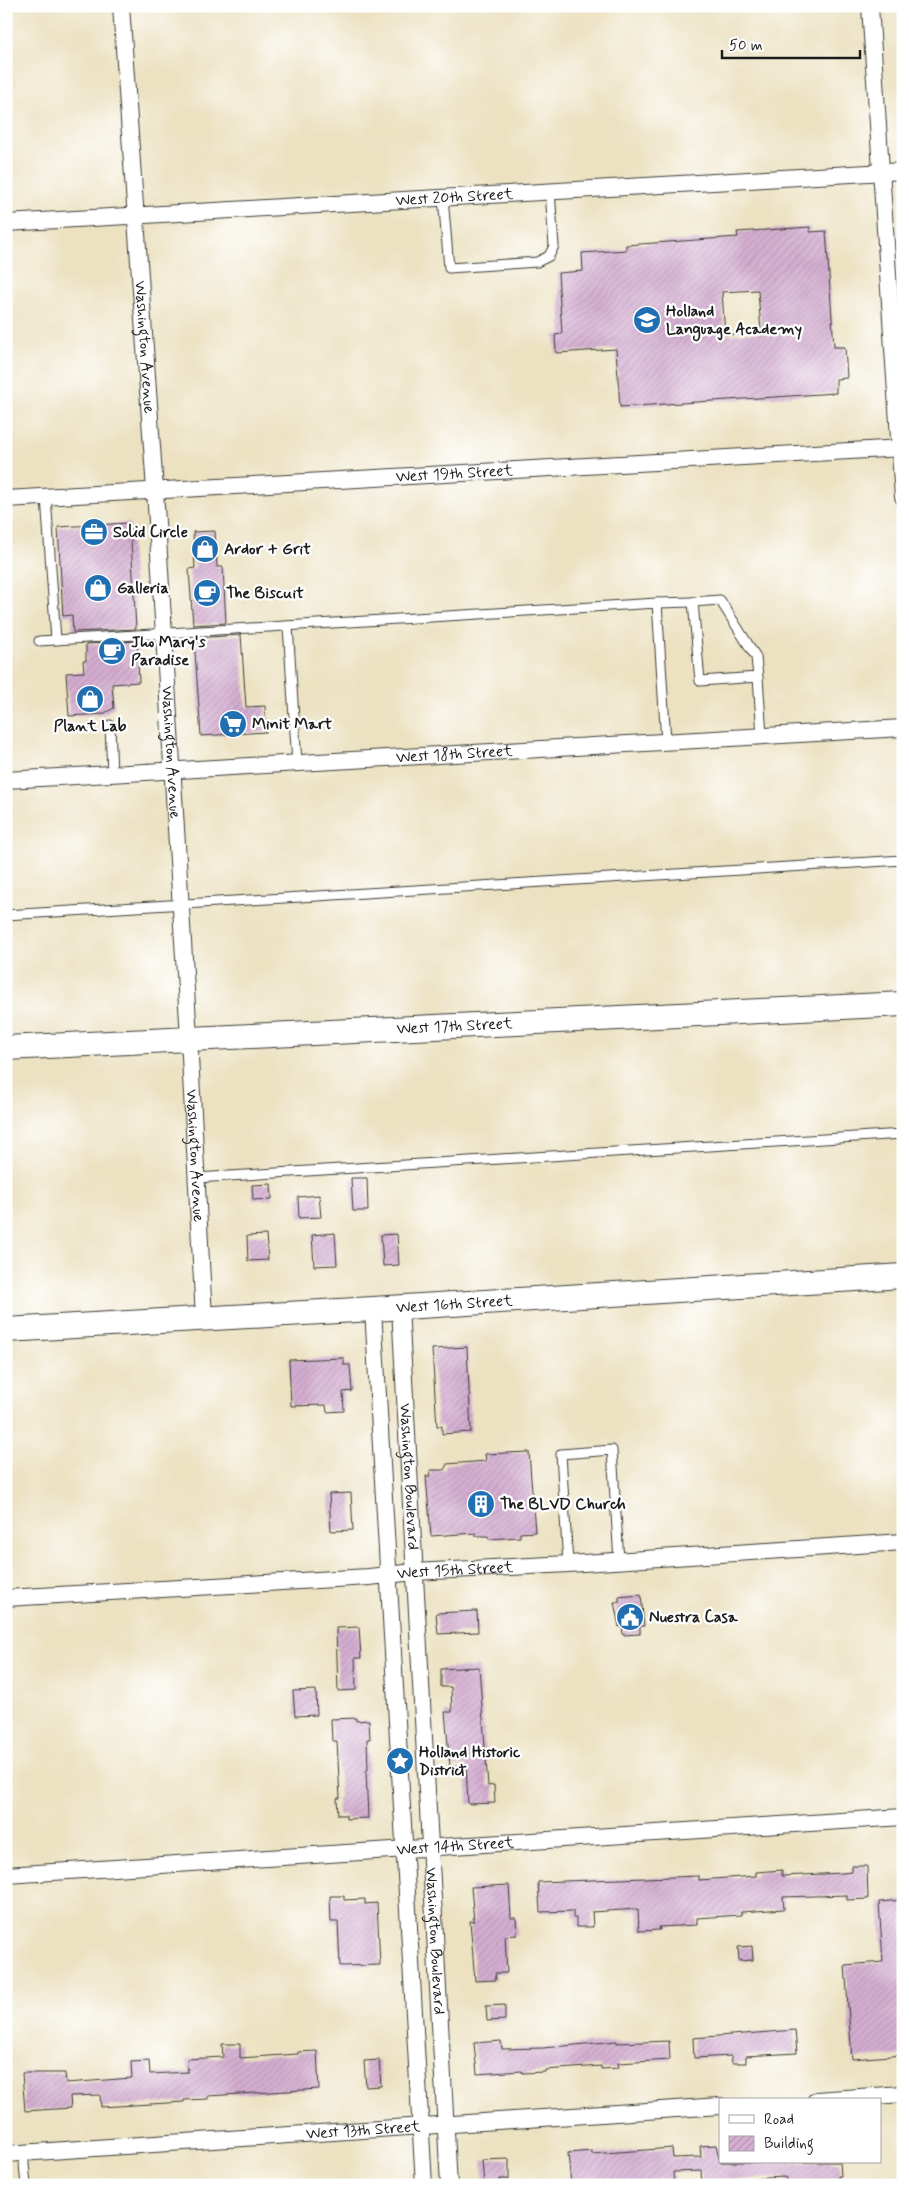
<svg xmlns="http://www.w3.org/2000/svg" width="909" height="2191" font-family="Mynerve,sans-serif">
	<defs>
		<pattern id="building-hatch" width="6" height="6" patternUnits="userSpaceOnUse" patternTransform="scale(1.25)"><rect width="6" height="6" fill="#d4aed1"/><path d="M-1 1l2-2M0 6l6-6M5 7l2-2" fill="none" stroke="#b595b3"/></pattern>
	</defs>
	<rect width="100%" height="100%" fill="#fff"/>
	<filter id="ink" filterUnits="userSpaceOnUse"><feTurbulence type="fractalNoise" baseFrequency=".02" numOctaves="2"/><feDisplacementMap in="SourceGraphic" scale="10" xChannelSelector="R" yChannelSelector="G"/><feConvolveMatrix kernelMatrix="1 2 1 2 8 2 1 2 1" color-interpolation-filters="sRGB"/></filter>
	<filter id="wash" filterUnits="userSpaceOnUse"><feTurbulence type="fractalNoise" baseFrequency=".0096" numOctaves="4" result="noise"/><feDisplacementMap in="SourceGraphic" scale="20" xChannelSelector="R" yChannelSelector="G"/><feGaussianBlur stdDeviation="1.12" result="paint"/><feColorMatrix in="noise" values="0 0 0 0 0 0 0 0 0 0 0 0 0 0 0 0 0 1.4 0 .05"/><feComposite in="paint" operator="in"/></filter>
	<g filter="url(#wash)">
		<rect width="100%" height="100%" fill="#ece2c2"/>
		<g id="blocks">
			<!-- building -->
			<g fill="url(#building-hatch)" fill-rule="evenodd">
				<path d="M810,227V232L826,231L834,347H845L847,378L836,379V393L620,407L616,349L556,353L555,335L562,334L558,273L583,271L582,253L626,250V245L738,237L737,232ZM758,290L761,332L725,335L722,292Z"/>
				<polygon points="130,523 136,629 73,632 72,615 63,616 58,527"/>
				<polygon points="215,531 217,567 223,567 226,623 193,625 189,569 195,568 193,532"/>
				<polygon points="241,635 246,707 265,706 266,732 201,736 194,638"/>
				<polygon points="137,641 139,682 112,684 114,708 103,714 69,716 66,673 84,672 83,661 86,661 86,644"/>
				<polygon points="351,1178 367,1178 368,1211 353,1211"/>
				<polygon points="271,1184 272,1199 253,1200 252,1185"/>
				<polygon points="319,1195 321,1217 299,1218 298,1197"/>
				<polygon points="335,1233 337,1265 314,1266 312,1235"/>
				<polygon points="397,1234 399,1265 383,1266 381,1235"/>
				<polygon points="266,1235 268,1260 248,1261 247,1236"/>
				<polygon points="467,1347 471,1432 442,1434 442,1426 437,1426 432,1349"/>
				<polygon points="344,1358 344,1365 350,1365 352,1391 343,1392 344,1411 327,1412 326,1405 291,1406 289,1360"/>
				<polygon points="529,1452 535,1532 520,1533 520,1537 489,1539 488,1536 476,1536 476,1533 431,1536 426,1476 431,1476 430,1470 444,1470 447,1464 486,1461 485,1454"/>
				<polygon points="351,1493 353,1530 331,1531 329,1494"/>
				<polygon points="641,1595 644,1626 640,1626 640,1634 623,1635 622,1626 619,1627 614,1602 619,1602 619,1597"/>
				<polygon points="477,1611 478,1632 438,1634 436,1613"/>
				<polygon points="359,1627 361,1658 355,1658 356,1690 338,1691 336,1628"/>
				<polygon points="479,1667 488,1786 494,1785 495,1803 468,1804 466,1766 450,1767 445,1712 452,1712 451,1687 441,1687 441,1669"/>
				<polygon points="316,1690 317,1715 295,1716 293,1691"/>
				<polygon points="356,1718 356,1721 369,1720 370,1739 367,1739 368,1770 366,1771 368,1818 346,1819 346,1815 338,1815 337,1798 340,1798 337,1741 332,1741 331,1719"/>
				<polygon points="852,1866 867,1866 868,1899 847,1900 847,1895 783,1897 784,1909 741,1912 741,1915 697,1918 697,1925 659,1927 660,1930 639,1931 638,1909 592,1912 593,1927 576,1927 576,1918 573,1918 573,1911 540,1912 538,1882 699,1876 699,1880 756,1876 756,1872 782,1870 782,1876 843,1873 852,1872"/>
				<polygon points="509,1885 511,1918 516,1918 517,1935 505,1936 507,1973 495,1973 496,1980 475,1981 470,1921 474,1921 471,1887"/>
				<polygon points="330,1896 344,1896 344,1900 365,1899 365,1904 377,1903 380,1965 340,1966 338,1922 331,1922"/>
				<polygon points="903,1900 903,2055 852,2059 845,1965 883,1962 879,1902"/>
				<polygon points="752,1946 753,1960 739,1961 738,1947"/>
				<polygon points="505,2005 505,2020 487,2021 486,2006"/>
				<polygon points="795,2030 797,2053 746,2056 746,2063 732,2063 731,2056 694,2058 693,2038"/>
				<polygon points="501,2041 502,2049 543,2048 617,2041 617,2043 669,2041 670,2060 618,2063 619,2068 601,2069 601,2066 545,2070 545,2072 522,2073 522,2071 477,2074 474,2043"/>
				<polygon points="222,2044 240,2044 240,2058 298,2054 298,2052 317,2051 319,2089 208,2096 208,2099 184,2100 184,2102 101,2107 100,2095 70,2096 71,2108 25,2111 22,2073 65,2073 66,2083 132,2078 131,2062 149,2061 150,2074 188,2072 187,2059 223,2057"/>
				<polygon points="379,2060 381,2086 366,2087 364,2061"/>
				<polygon points="716,2145 720,2162 840,2162 841,2176 838,2176 838,2184 786,2185 786,2178 784,2177 718,2181 719,2185 702,2185 701,2171 673,2172 674,2185 571,2185 568,2153 592,2151 592,2154 672,2148 673,2158 701,2157 700,2146"/>
				<polygon points="509,2159 509,2179 500,2179 501,2185 484,2185 482,2160"/>
			</g>
		</g>
	</g>
	<g filter="url(#ink)">
		<use href="#blocks" fill-opacity="0" stroke="#3b3a35" stroke-width="1"/>
		<g fill="none" stroke-linecap="round" stroke-linejoin="round">
			<!-- lane casing -->
			<g stroke="#3b3a35" stroke-width="11">
				<g id="lane">
					<polyline points="443,197 449,268 537,262 549,256 554,246 550,191"/>
					<polyline points="46,497 56,640"/>
					<polyline points="657,603 693,602"/>
					<polyline points="288,626 297,763"/>
					<polyline points="39,641 657,603 666,741"/>
					<polyline points="758,677 756,657 720,600 693,602 700,681 758,677 762,736"/>
					<polyline points="110,725 112,774"/>
					<polyline points="6,915 903,860"/>
					<polyline points="196,1178 903,1134"/>
					<polyline points="568,1564 561,1454 612,1450 619,1561"/>
					<polyline points="23,2153 26,2185"/>
				</g>
			</g>
			<!-- street casing -->
			<g stroke="#3b3a35" stroke-width="18">
				<g id="street">
					<path id="s1" d="M121,6L155,490L189,1038L204,1318"/>
					<polyline points="870,6 903,497"/>
					<path id="s2" d="M6,223L903,171"/>
					<path id="s3" d="M6,499L903,448"/>
					<path id="s4" d="M6,780L903,728"/>
					<path id="s5" d="M400,1308L449,2185"/>
					<polyline points="373,1309 424,2185"/>
					<path id="s6" d="M6,1598L369,1577L414,1572L568,1564L903,1542"/>
					<path id="s7" d="M6,1875L903,1817"/>
					<polyline points="816,2100 903,2094"/>
					<path id="s8" d="M6,2154L720,2106"/>
				</g>
			</g>
			<!-- secondary casing -->
			<g stroke="#3b3a35" stroke-width="26">
				<g id="secondary">
					<path id="s9" d="M6,1048L903,1004"/>
					<path id="s10" d="M6,1330L373,1309L903,1276"/>
				</g>
			</g>
			<!-- lane -->
			<use href="#lane" stroke="#fff" stroke-width="9"/>
			<!-- street -->
			<use href="#street" stroke="#fff" stroke-width="16"/>
			<!-- secondary -->
			<use href="#secondary" stroke="#fff" stroke-width="24"/>
		</g>
	</g>
	<!-- icons -->
	<defs>
		<g id="school-disc" transform="scale(1.4375)"><circle r="9.5" fill="#1f6fb2" stroke="#fff"/><path d="M0-5L7-2L0 1L-7-2ZM-4 1L0 2.5L4 1V4Q0 6-4 4Z" fill="#fff"/></g>
		<g id="office-disc" transform="scale(1.4375)"><circle r="9.5" fill="#1f6fb2" stroke="#fff"/><path d="M-6-3h4V-5.5h4V-3h4V5H-6ZM-1-4.5V-3h2v-1.5ZM-6 0V1H6V0Z" fill="#fff"/></g>
		<g id="shop-disc" transform="scale(1.4375)"><circle r="9.5" fill="#1f6fb2" stroke="#fff"/><path d="M-5-2.5h2.3a2.7 3.5 0 0 1 5.4 0H5L5.5 6h-11ZM-1.5-2.5h3a1.5 2.3 0 0 0-3 0Z" fill="#fff"/></g>
		<g id="cafe-disc" transform="scale(1.4375)"><circle r="9.5" fill="#1f6fb2" stroke="#fff"/><path d="M-5.5-4.5H6V0H3Q3 3.5 0 3.5H-2.5Q-5.5 3.5-5.5 0ZM3-3.2v2h1.7v-2ZM-6 4.5H4V6H-6Z" fill="#fff"/></g>
		<g id="supermarket-disc" transform="scale(1.4375)"><circle r="9.5" fill="#1f6fb2" stroke="#fff"/><path d="M-6-5.5h2.5l.6 2H6L4.5 2H-2.5L-4.4-4H-6ZM-1.5 3.2a1.3 1.3 0 1 0 .1 0ZM3 3.2a1.3 1.3 0 1 0 .1 0Z" fill="#fff"/></g>
		<g id="building-disc" transform="scale(1.4375)"><circle r="9.5" fill="#1f6fb2" stroke="#fff"/><path d="M-4-6H4V6H1V3H-1V6H-4ZM-2.5-4.3h1.7v1.8h-1.7ZM.8-4.3h1.7v1.8H.8ZM-2.5-1h1.7V.8h-1.7ZM.8-1h1.7V.8H.8Z" fill="#fff"/></g>
		<g id="civic-disc" transform="scale(1.4375)"><circle r="9.5" fill="#1f6fb2" stroke="#fff"/><path d="M-.6-6.5H3V-4.5H.6V-3L4-1V1h2V6H-6V1h2V-1L-.6-3ZM-1.2 2.5V6h2.4V2.5Z" fill="#fff"/></g>
		<g id="sight-disc" transform="scale(1.4375)"><circle r="9.5" fill="#1f6fb2" stroke="#fff"/><path d="M0-6L1.8-2.2L6-1.7L2.9 1.2L3.7 5.4L0 3.3L-3.7 5.4L-2.9 1.2L-6-1.7L-1.8-2.2Z" fill="#fff"/></g>
	</defs>
	<g fill-rule="evenodd">
		<use href="#school-disc" x="647" y="320"/>
		<use href="#office-disc" x="94" y="532"/>
		<use href="#shop-disc" x="205" y="549"/>
		<use href="#shop-disc" x="98" y="588"/>
		<use href="#cafe-disc" x="207" y="593"/>
		<use href="#cafe-disc" x="112" y="651"/>
		<use href="#shop-disc" x="90" y="699"/>
		<use href="#supermarket-disc" x="233" y="724"/>
		<use href="#building-disc" x="481" y="1504"/>
		<use href="#civic-disc" x="630" y="1617"/>
		<use href="#sight-disc" x="400" y="1761"/>
	</g>
	<g text-anchor="middle" dominant-baseline="central" stroke-width="4.5" stroke-linejoin="round" paint-order="stroke">
		<!-- street labels -->
		<g font-size="16" fill="#1c1c1c" stroke="#fff">
			<text stroke="none"><textPath href="#s2" startOffset="449">West 20th Street</textPath></text>
			<text stroke="none"><textPath href="#s1" startOffset="342">Washington Avenue</textPath></text>
			<text stroke="none"><textPath href="#s3" startOffset="449">West 19th Street</textPath></text>
			<text stroke="none"><textPath href="#s1" startOffset="748">Washington Avenue</textPath></text>
			<text stroke="none"><textPath href="#s4" startOffset="449">West 18th Street</textPath></text>
			<text stroke="none"><textPath href="#s9" startOffset="449">West 17th Street</textPath></text>
			<text stroke="none"><textPath href="#s1" startOffset="1152">Washington Avenue</textPath></text>
			<text stroke="none"><textPath href="#s10" startOffset="449">West 16th Street</textPath></text>
			<text stroke="none"><textPath href="#s5" startOffset="169">Washington Boulevard</textPath></text>
			<text stroke="none"><textPath href="#s6" startOffset="450">West 15th Street</textPath></text>
			<text stroke="none"><textPath href="#s7" startOffset="450">West 14th Street</textPath></text>
			<text stroke="none"><textPath href="#s5" startOffset="634">Washington Boulevard</textPath></text>
			<text stroke="none"><textPath href="#s8" startOffset="358">West 13th Street</textPath></text>
		</g>
		<!-- poi labels -->
		<g font-size="16" font-weight="bold" fill="#1c1c1c" stroke="#fff" text-anchor="start">
			<text x="666" y="311">Holland<tspan x="666" dy="18">Language Academy</tspan></text>
			<text x="113" y="532">Solid Circle</text>
			<text x="224" y="549">Ardor + Grit</text>
			<text x="117" y="588">Galleria</text>
			<text x="226" y="593">The Biscuit</text>
			<text x="131" y="642">Jho Mary's<tspan x="131" dy="18">Paradise</tspan></text>
			<text x="252" y="724">Minit Mart</text>
			<text x="90" y="726" text-anchor="middle">Plant Lab</text>
			<text x="500" y="1504">The BLVD Church</text>
			<text x="649" y="1617">Nuestra Casa</text>
			<text x="419" y="1752">Holland Historic<tspan x="419" dy="18">District</tspan></text>
		</g>
	</g>
	<!-- margin -->
	<rect width="909" height="2191" fill="none" stroke="#fff" stroke-width="25"/>
	<!-- legend -->
	<rect x="719" y="2098" width="162" height="65" fill="#ffffff" stroke="#a4a4a4"/>
	<rect x="729" y="2115" width="25" height="8" fill="#ffffff" stroke="#a4a4a4"/>
	<text x="764" y="2124" font-size="15" fill="#1c1c1c">Road</text>
	<rect x="729" y="2136" width="25" height="15" fill="url(#building-hatch)" stroke="#a4a4a4"/>
	<text x="764" y="2148" font-size="15" fill="#1c1c1c">Building</text>
	<!-- scale -->
	<path d="M722 50v8h138v-8" fill="none" stroke="#1c1c1c" stroke-width="2.5"/>
	<text x="729" y="50" font-size="15" fill="#1c1c1c" stroke="#ffffff" stroke-width="4" paint-order="stroke">50 m</text>
</svg>
